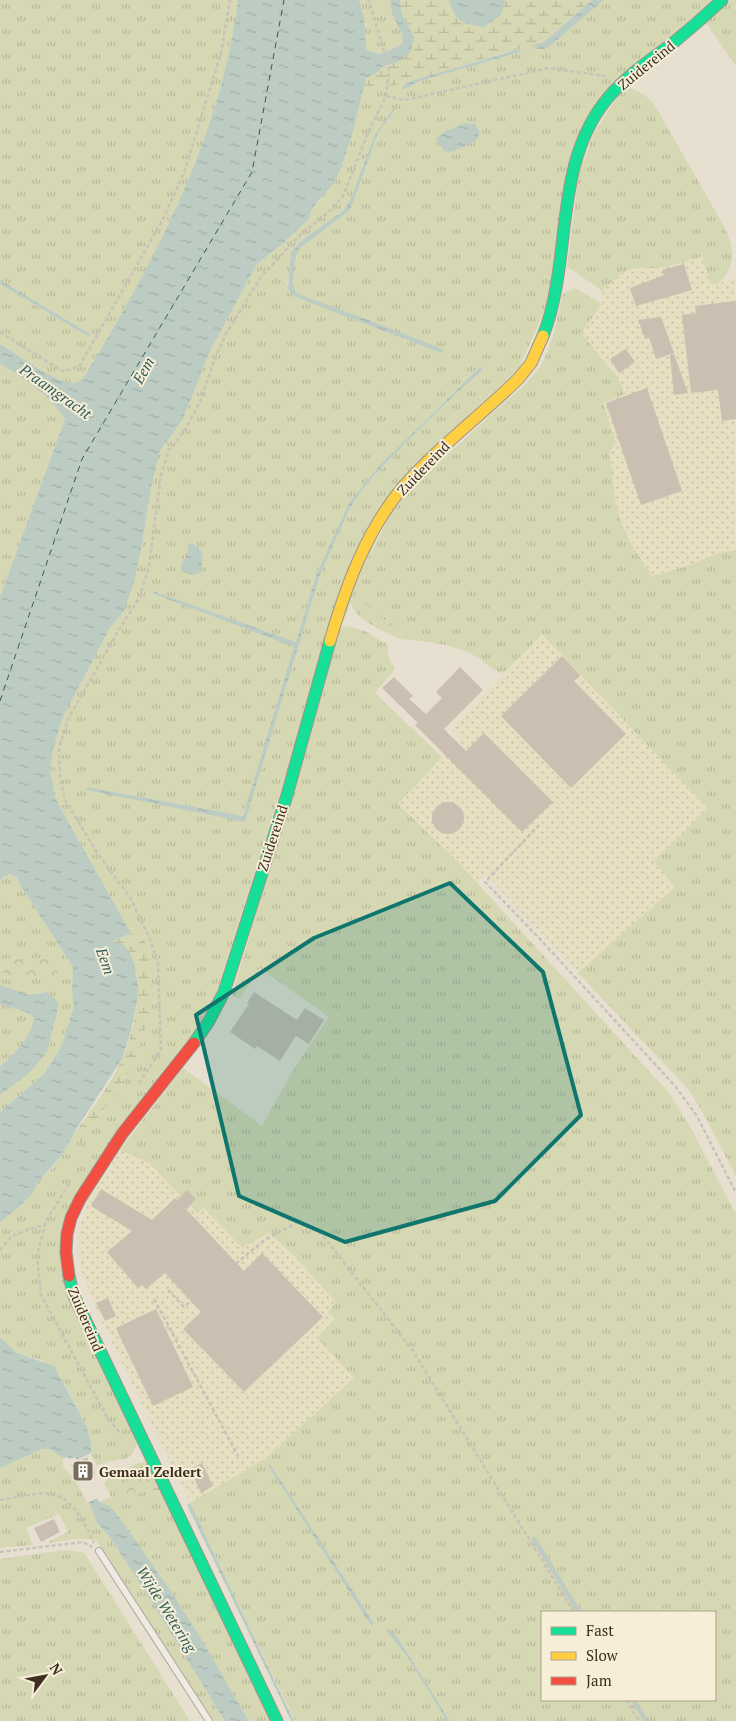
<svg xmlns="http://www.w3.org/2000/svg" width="736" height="1721" font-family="'PT Serif',serif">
	<defs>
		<pattern id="farmland-dots" width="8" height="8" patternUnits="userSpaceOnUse" patternTransform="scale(1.25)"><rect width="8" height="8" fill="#e6dfc2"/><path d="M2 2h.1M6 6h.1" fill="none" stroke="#c6c0a6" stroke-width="1.8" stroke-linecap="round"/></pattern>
		<pattern id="grass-tufts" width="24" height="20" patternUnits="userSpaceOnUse" patternTransform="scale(1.25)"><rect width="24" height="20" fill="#d6d7b3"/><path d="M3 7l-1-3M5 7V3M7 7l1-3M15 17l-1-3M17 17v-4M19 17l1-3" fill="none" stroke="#b9b99a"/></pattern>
		<pattern id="forest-crowns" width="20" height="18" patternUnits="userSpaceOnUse" patternTransform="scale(1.25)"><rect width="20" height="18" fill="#d6d7b3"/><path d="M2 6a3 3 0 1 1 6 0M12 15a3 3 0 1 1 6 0" fill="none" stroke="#b9b99a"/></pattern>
		<pattern id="wetland-marsh" width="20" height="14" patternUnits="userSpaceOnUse" patternTransform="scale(1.25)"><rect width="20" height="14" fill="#d6d7b3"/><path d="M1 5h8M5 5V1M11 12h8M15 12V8" fill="none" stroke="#b9b99a"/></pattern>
		<pattern id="water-ripples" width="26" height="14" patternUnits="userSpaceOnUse" patternTransform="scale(1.25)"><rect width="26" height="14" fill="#bcccc2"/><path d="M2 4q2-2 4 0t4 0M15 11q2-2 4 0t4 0" fill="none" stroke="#a2b0a6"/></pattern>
	</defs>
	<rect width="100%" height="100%" fill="#e7e0d1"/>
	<!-- farmland -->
	<g fill="url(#farmland-dots)">
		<polygon points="702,256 710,283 718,284 736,278 736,550 719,553 687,566 652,576 638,554 618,512 612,481 609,453 616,443 603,403 625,394 618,378 581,333 602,305 602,291 615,278 624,272 638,268 651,269 664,267"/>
		<polygon points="542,634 708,809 654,861 676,887 659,904 578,973 486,875 477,883 459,863 398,804 460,738 450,729"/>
		<polygon points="120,1150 149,1163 197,1213 204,1208 242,1248 269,1233 294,1256 336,1302 335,1319 317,1338 354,1378 266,1458 190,1503 100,1318 83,1276 78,1256 79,1227 89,1201"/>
	</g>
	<!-- grass -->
	<g fill="url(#grass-tufts)" fill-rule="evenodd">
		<path d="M0,0H238C221,136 155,261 84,377C80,381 76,383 70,383C60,384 11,351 0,344V284L89,337L90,334L0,280Z"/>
		<polygon points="359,0 390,0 392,14 402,34 403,42 400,45 380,54 365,50 364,18"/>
		<path d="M604,0H712L599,100L546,307L518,370L399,483L304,718L215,997L61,1242L137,1444C131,1460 127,1458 113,1461C107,1461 102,1464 97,1466L91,1453V1442L86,1425L59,1374L41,1360L17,1353L0,1337V1222L19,1207L32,1194L40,1180L53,1167L87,1116L70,1140L96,1122L134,1065L149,1018L144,940L131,933L55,798L50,769L54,744L64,715L110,628L124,611L142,544L151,488L160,451L183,419L210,351L257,264L286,241L308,220L312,209L321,199L340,171L352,135L362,89L404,84L402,87L405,89L420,81L520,52L521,50L519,49L536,44L535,48C539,51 546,48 550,46ZM394,108L378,133L352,205L349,211L298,250C295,257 290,283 295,290C296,293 299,294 301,295L354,315L443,352L441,353L294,296L287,284L290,272L291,252L301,241L344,210L351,198L375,134ZM480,367L483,370C453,395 425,422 399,450C381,469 362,488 349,510L320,575L245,822L87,787L243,816L295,647L154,594L153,591L296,642L316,575L349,503L381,464Z"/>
		<polygon points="731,0 736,0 736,66 706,23"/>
		<path d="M631,88L645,95L654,104L725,228C735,251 736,266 718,284L710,283L702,256C689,260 676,265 663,267C655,269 647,268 639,268C624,269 613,280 602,291L567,266L578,179L593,134L622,90Z"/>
		<path d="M575,288L602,304L581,333L618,378L625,394L603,403L616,443L609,453C613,472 613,491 618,511C624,534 639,556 652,576L687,566L719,553L736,550V1176L704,1115L689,1090L578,973L675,887L654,861L708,809L542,634L504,673C494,673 485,662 477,657C452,643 428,642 400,639L403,628L384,620L361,601L356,614L349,601L389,516L414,485L526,383C531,378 536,373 539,368C553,347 557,319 562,295Z"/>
		<path d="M0,364C27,379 47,393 65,419L0,597Z"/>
		<path d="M347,626L367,632L382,642L387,643L389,658L395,669L375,693L442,757L398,804L459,863L669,1093L689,1125L736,1214V1721H450L398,1638L389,1628L387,1630L408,1658L447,1721H295L190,1503L266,1458L354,1378L317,1338L335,1319L328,1312L336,1302L294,1256L269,1233L242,1248L204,1208L197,1213L149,1163L120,1150L183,1068L262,1126L294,1069L329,1017L260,968L240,999L232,995L341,627ZM270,1464L374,1623L370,1625L269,1465ZM542,1612H715V1700H542Z"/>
		<polygon points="10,874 17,877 19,883 73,967 72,991 74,1006 62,1045 45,1073 0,1112 0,1095 27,1075 47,992 30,995 2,987 0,985 0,968 6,976 48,979 44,958 0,959 0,881 3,877"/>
		<path d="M0,1004C13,1009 24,1008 34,1018C31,1037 14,1054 0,1067Z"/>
		<polygon points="42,1449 49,1449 63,1458 63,1466 75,1480 87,1503 89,1502 97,1523 109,1536 138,1580 225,1721 214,1721 96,1540 74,1539 49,1543 49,1541 68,1532 59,1514 26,1528 33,1545 0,1548 0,1468"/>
		<polygon points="146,1462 272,1721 249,1721 199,1635 122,1521 110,1507 99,1502 111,1497 104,1484 107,1479 138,1463"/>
		<polygon points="65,1550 81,1552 85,1554 190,1721 0,1721 0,1559"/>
	</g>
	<!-- forest -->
	<g fill="url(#forest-crowns)">
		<polygon points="361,601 384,620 403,628 400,639 378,629 356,614"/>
		<polygon points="44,958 57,963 58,972 48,979 6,976 0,968 0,959"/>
		<polygon points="131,1478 154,1479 160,1490 146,1490 127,1501 115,1489"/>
	</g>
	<!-- wetland -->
	<g fill="url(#wetland-marsh)">
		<polygon points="400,0 449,0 453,14 505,1 504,0 592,0 544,42 493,56 404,84 362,89 366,78 377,73 382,67 398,62 414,37 402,14"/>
		<path d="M131,933L144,940L150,959L152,995L149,1018L134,1065L82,1142L70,1140C88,1114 109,1088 122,1059C134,1034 145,979 130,954C127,948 118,944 112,942Z"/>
	</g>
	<!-- water -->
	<g fill="url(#water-ripples)">
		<path d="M238,0H359L364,18L366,50L380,54L400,45L403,42L402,34L392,14L390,0H400L402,14L414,37L411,51L398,62L382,67L377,73L366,78L352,135L340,171L332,185L312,209L308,220L286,241L257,264L210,351L183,419L160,451L151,488L142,544L134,582L124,611L110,628L64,715L54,744L50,769L55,798L131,933L112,942L123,944L130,953L134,963L138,986L137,1001L131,1031L122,1059L77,1128L62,1155L40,1180L32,1194L19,1207L0,1222V1112L45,1073L62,1045L74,1006L72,991L73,967L19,883L17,877L10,874L3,877L0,881V597L65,419C48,393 26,379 0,364V344C11,351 60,384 70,383C76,383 80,381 84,377C155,261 221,136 238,0Z"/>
		<path d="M449,0H504L505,1L500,16L484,27C463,24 454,21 449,0Z"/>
		<polygon points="592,0 604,0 550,46 544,49 535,49 536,44 544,42"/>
		<polygon points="519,49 521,50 520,52 420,81 405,89 402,89 404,84 418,79"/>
		<path d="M394,108L395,110L378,133L352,205L349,211L298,250C295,257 291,283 295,290C296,293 299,294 301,295L387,327L442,349L443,352L441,353L311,303L294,296L288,289L291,252L301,241L344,210L351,198L375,134Z"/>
		<polygon points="466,123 475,124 480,133 476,141 452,152 444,151 436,139 444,132"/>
		<polygon points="0,280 90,334 89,337 0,284"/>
		<path d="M480,367L483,370C452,396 424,424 396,453C379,470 361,489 349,510L320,575L245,822L87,790V787L243,816L294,647L154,594L153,591L296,642L316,575L349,503L381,464Z"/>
		<path d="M189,543C206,547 204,560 200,573L192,575L181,571L182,562L187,556Z"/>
		<path d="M0,985L30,995L47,992L59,1003L47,1052L27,1075L0,1095V1067C14,1054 31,1037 34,1018C25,1008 12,1009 0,1004Z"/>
		<polygon points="0,1337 17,1353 54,1366 86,1425 91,1442 91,1453 77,1460 75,1457 69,1459 67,1457 63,1458 49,1449 42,1449 0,1468"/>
		<polygon points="270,1464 374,1623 371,1626 268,1465"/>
		<polygon points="97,1498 99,1502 110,1506 122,1521 170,1590 199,1635 249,1721 225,1721 138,1580 109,1536 97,1523 89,1502"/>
		<polygon points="190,1503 294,1721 291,1721 287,1712 187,1505"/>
		<polygon points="389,1628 398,1638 450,1721 447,1721 408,1658 386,1630"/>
	</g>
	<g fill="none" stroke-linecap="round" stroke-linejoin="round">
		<!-- stream -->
		<g stroke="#bcccc2" stroke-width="4.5">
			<polyline points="534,1539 579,1612"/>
			<polyline points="633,1700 646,1721"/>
		</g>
		<!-- ferry -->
		<polyline stroke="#2f5d5a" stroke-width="1" stroke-dasharray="6 5" stroke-linecap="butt" points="0,701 82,459 252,172 284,0"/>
	</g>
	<!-- building -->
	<g fill="#cbbfb2">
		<polygon points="684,264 692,290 636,306 630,288 664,275 662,270"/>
		<polygon points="736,301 736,419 722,421 718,390 691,393 682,315 696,313 695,306"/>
		<polygon points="661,317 674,353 656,359 649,337 645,339 638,320"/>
		<polygon points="626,349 635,362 619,373 610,359"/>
		<polygon points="674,354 688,393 674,395 670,355"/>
		<polygon points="647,388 682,491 641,505 606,403"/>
		<polygon points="562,656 580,675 574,681 626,734 571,788 501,716"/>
		<polygon points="460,667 483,690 444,729 466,751 484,733 553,802 522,832 415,725 418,723 382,688 394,677 413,696 409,699 426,714 442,698 436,692"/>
		<circle cx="448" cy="818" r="16"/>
		<polygon points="254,992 297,1020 305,1008 324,1020 309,1044 296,1036 280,1061 257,1046 255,1049 230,1032 249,1004 247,1003"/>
		<polygon points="101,1189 152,1220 175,1198 177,1200 187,1190 196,1199 186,1209 244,1271 262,1253 323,1317 244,1392 183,1329 201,1312 165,1273 146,1289 142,1285 138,1288 107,1252 132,1231 91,1206"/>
		<polygon points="108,1298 116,1316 105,1321 96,1303"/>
		<polygon points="156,1309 193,1387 153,1406 116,1328"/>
		<polygon points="87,1457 95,1474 79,1481 71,1465"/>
		<polygon points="202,1463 213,1486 201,1493 190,1469"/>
		<polygon points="54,1519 60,1532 41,1542 34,1528"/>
	</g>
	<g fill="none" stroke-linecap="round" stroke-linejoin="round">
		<!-- lane casing -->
		<g stroke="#ada599" stroke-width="8">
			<polyline id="lane" points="99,1551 209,1721"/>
		</g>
		<!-- fast casing -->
		<g stroke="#9c958a" stroke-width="13">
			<g id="fast">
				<path d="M543,336C573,260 552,166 607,99C625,77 650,60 673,43C690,29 706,15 722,0"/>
				<polyline points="194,1043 209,1021 224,992 287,795 330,641"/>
				<polyline points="69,1276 74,1296 277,1721"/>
			</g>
		</g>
		<!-- slow casing -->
		<g stroke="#9c958a" stroke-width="13">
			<path id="slow" d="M330,641C346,586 366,531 403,487C438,447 482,415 519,378L531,363L543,336"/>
		</g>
		<!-- jam casing -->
		<g stroke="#9c958a" stroke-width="13">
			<polyline id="jam" points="69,1276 66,1252 67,1234 71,1218 80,1199 122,1134 194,1043"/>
		</g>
		<!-- path -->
		<g stroke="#c8c2b9" stroke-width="2.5" stroke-dasharray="4 2.5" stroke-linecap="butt">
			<polyline points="386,96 405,100 549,68 605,76"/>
			<polyline points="0,332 62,371 71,370 80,365 163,219 184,173 221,53 230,0"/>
			<polyline points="248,799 253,800"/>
			<polyline points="539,825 485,882 539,938 675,1086 697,1116 736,1193"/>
			<polyline points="139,1083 161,1050 158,964 150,939 131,899 96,851 65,800 60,778 59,747 69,717 120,628 140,597 149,566 161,475 169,450 185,430 200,402 214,361 226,334 260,278 301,234 330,211 343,196 368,133 386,96 389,69 369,0"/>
			<polyline points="69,1184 46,1221 37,1256 41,1295 108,1419 121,1434"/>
			<polyline points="0,1250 12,1236 29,1229 45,1225"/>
			<polyline points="168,1290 184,1307 263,1241 298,1222 321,1234 328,1242 413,1351 574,1612"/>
			<polyline points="154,1299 238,1456"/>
			<path d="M0,1500C14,1498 29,1494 43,1493C71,1492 84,1522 94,1543"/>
			<polyline points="0,1552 83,1542 92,1547"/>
			<polyline points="626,1700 639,1721"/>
		</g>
		<!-- lane -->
		<use href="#lane" stroke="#efebe3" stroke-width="6"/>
		<!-- fast -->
		<use href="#fast" stroke="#16e098" stroke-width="11"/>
		<!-- slow -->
		<use href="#slow" stroke="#ffcf43" stroke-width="11"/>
		<!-- jam -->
		<use href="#jam" stroke="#f24e42" stroke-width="11"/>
	</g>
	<!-- marked area -->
	<path fill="#0f766e" fill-opacity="0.2" stroke="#0f766e" stroke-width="4" stroke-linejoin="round" d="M450,883L543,972L581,1115L495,1201L345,1242L239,1196L196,1015L314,938Z"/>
	<!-- icons -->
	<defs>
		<g id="building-square" transform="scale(1.125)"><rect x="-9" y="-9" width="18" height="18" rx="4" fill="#786c5e" stroke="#f7eed8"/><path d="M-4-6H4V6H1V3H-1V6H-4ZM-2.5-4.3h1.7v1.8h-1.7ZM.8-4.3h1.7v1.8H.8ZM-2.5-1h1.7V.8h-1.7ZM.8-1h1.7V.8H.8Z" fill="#fff"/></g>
	</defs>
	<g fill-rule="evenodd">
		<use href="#building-square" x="83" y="1471"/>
	</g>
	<g text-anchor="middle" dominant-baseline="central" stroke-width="4" stroke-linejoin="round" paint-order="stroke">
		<!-- street labels -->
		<g font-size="14" fill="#3d2e20" stroke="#f7eed8">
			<text transform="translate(646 65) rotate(-39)">Zuidereind</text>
			<text transform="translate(423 468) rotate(-46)">Zuidereind</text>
			<text transform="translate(272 838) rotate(-72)">Zuidereind</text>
			<text transform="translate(86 1319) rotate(67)">Zuidereind</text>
		</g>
		<!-- poi labels -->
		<g font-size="14" font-weight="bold" fill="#3d2e20" stroke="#f7eed8" text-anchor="start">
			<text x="99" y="1471">Gemaal Zeldert</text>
		</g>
		<!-- water labels -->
		<g font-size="15" font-style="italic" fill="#2f5d5a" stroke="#f7eed8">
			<text transform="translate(143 370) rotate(-61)">Eem</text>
			<text transform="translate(56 391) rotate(35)">Praamgracht</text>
			<text transform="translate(106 961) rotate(71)">Eem</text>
			<text transform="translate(167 1609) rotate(58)">Wijde Wetering</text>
		</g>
	</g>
	<!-- legend -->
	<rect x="541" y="1611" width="175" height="90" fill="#f7eed8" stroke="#ada18e"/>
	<rect x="551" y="1627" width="25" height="8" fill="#16e098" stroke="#ada18e"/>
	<text x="586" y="1636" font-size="15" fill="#3d2e20">Fast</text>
	<rect x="551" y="1652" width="25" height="8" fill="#ffcf43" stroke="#ada18e"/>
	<text x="586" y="1661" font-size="15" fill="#3d2e20">Slow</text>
	<rect x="551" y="1677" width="25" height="8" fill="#f24e42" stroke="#ada18e"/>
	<text x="586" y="1686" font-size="15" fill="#3d2e20">Jam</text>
	<!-- north arrow -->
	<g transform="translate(45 1676) rotate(58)" stroke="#f7eed8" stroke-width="4" paint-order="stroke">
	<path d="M0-4L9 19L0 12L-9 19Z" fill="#3d2e20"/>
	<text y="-8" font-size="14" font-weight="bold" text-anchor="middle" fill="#3d2e20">N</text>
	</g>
</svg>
